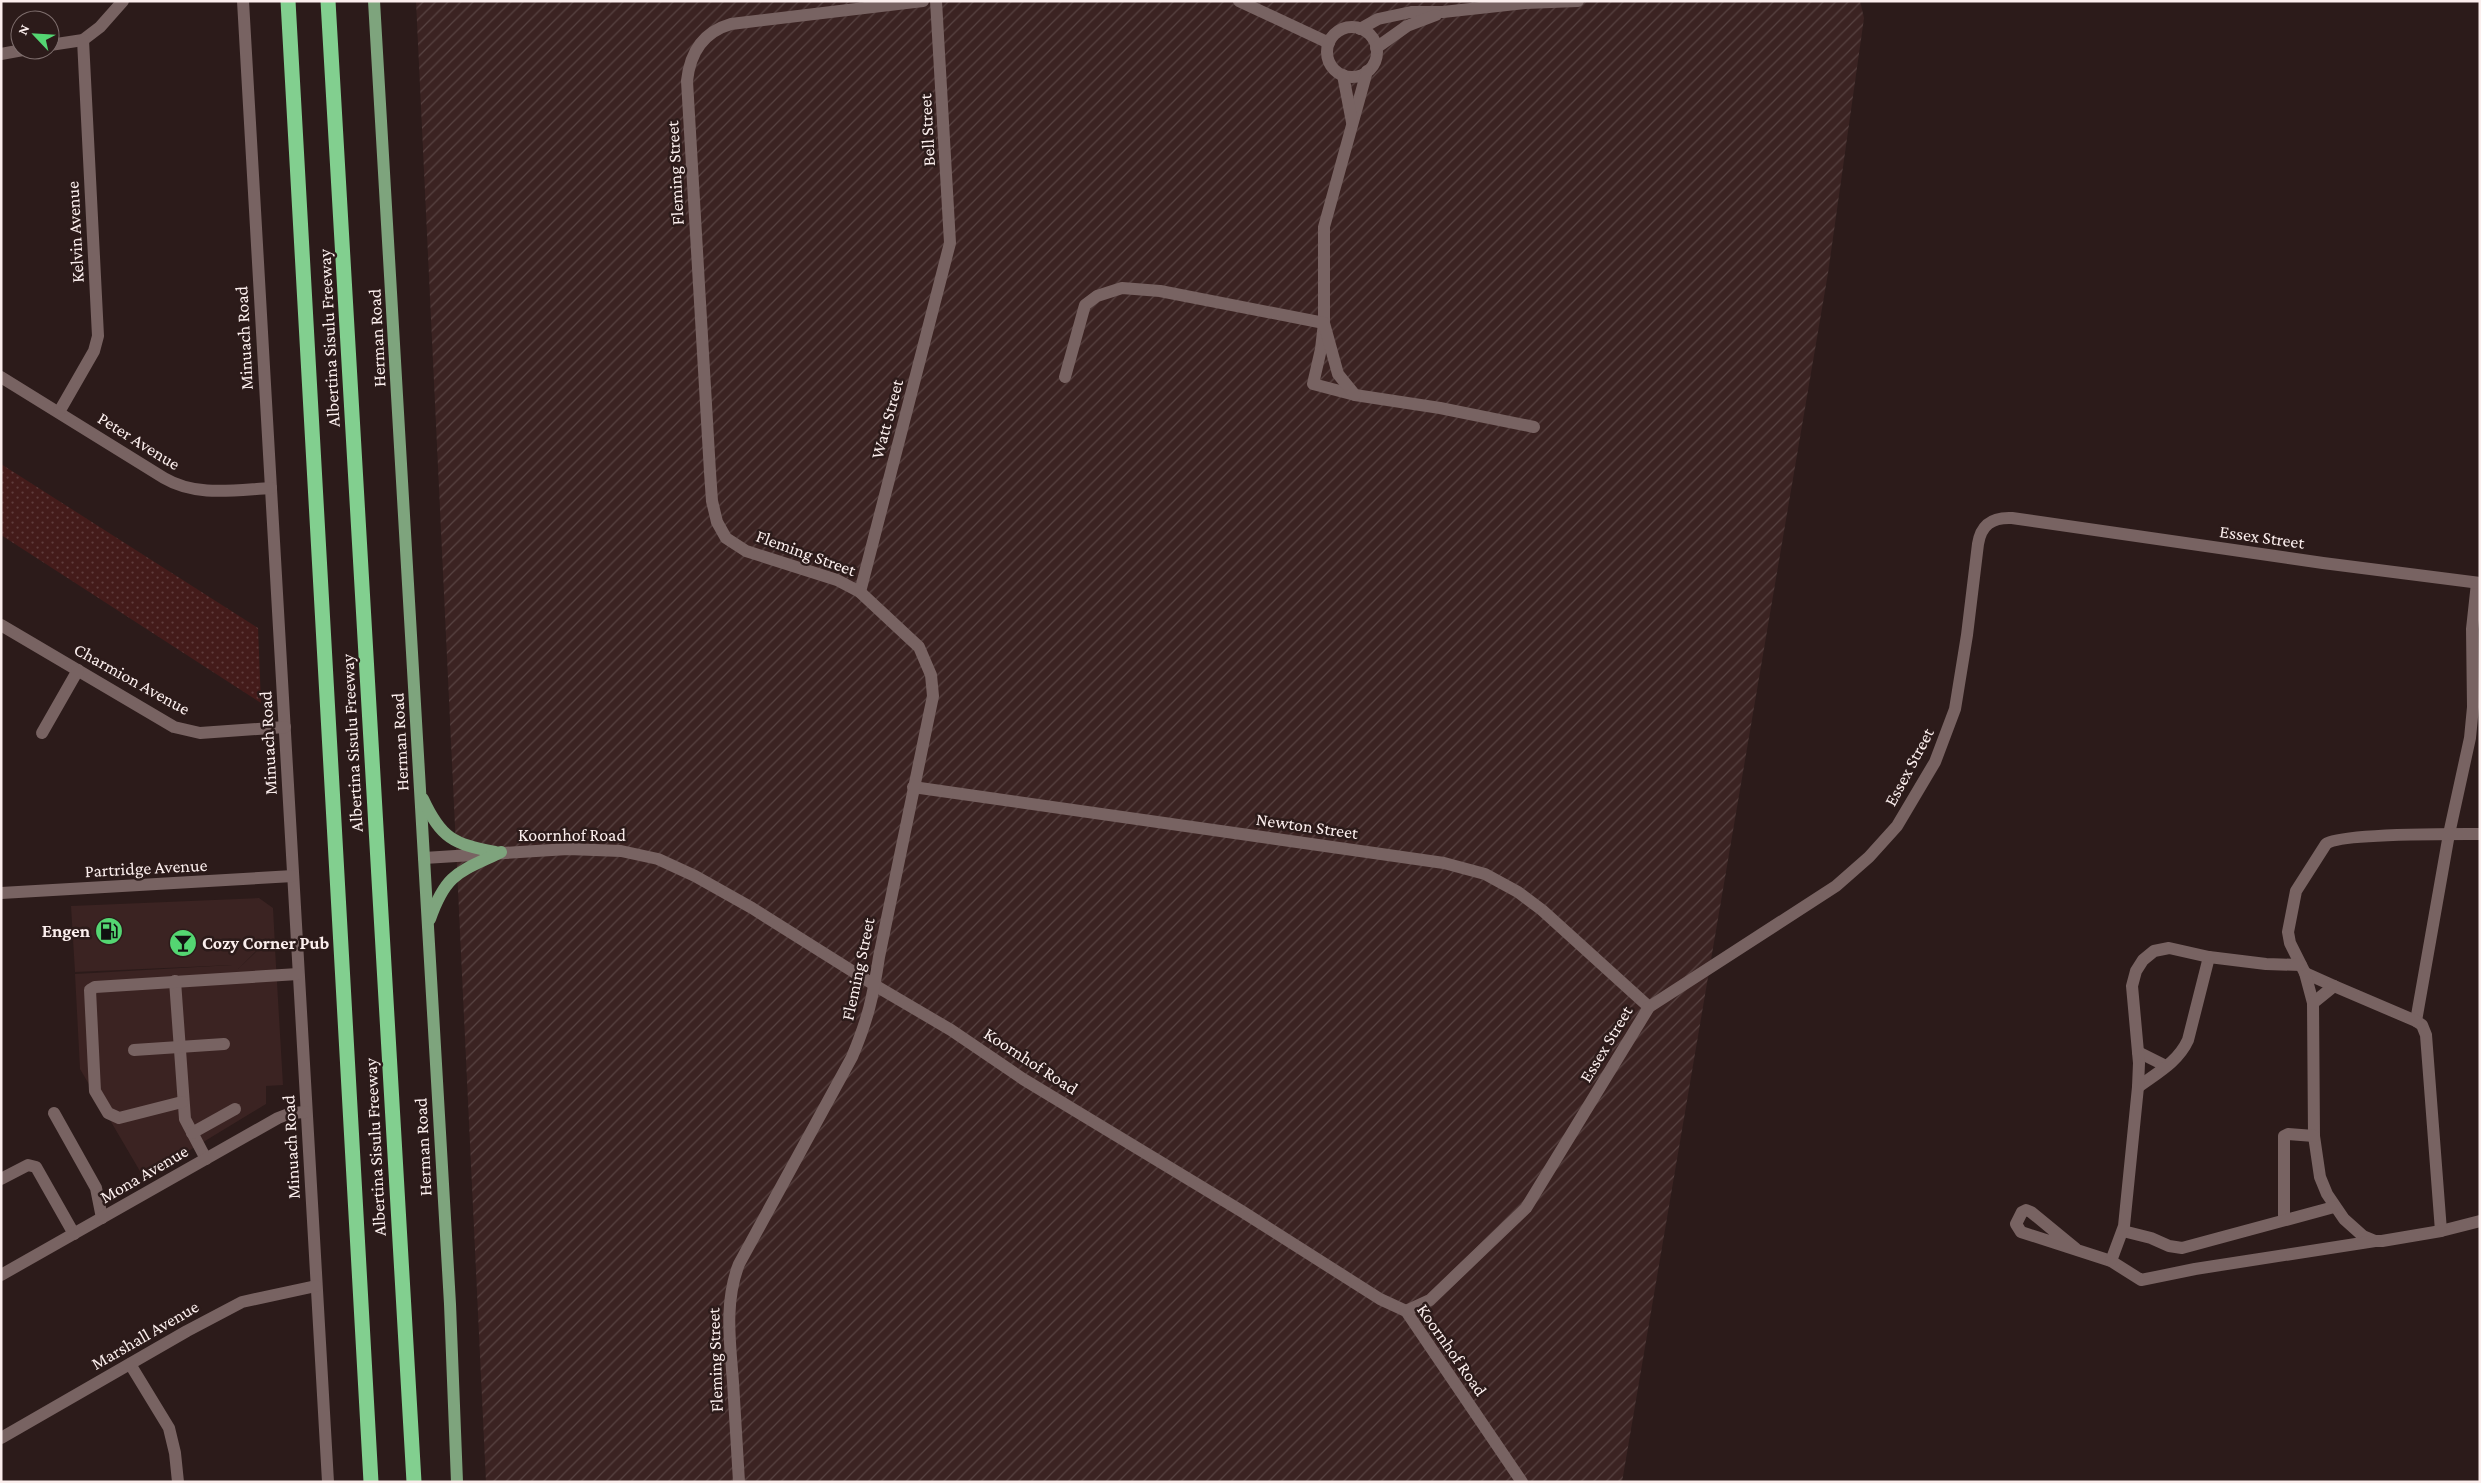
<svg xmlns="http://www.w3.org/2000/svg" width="2481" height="1483" font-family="'Crimson Pro',serif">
	<defs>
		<pattern id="industrial-furrows" width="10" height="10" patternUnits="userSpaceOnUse" patternTransform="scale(1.25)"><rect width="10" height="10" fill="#3b2322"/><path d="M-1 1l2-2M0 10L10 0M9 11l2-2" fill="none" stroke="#584342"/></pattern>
		<pattern id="park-dots" width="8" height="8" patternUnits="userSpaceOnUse" patternTransform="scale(1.25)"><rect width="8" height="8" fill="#441b1a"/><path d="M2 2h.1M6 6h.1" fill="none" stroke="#603c3c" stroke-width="1.8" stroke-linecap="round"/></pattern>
	</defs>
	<rect width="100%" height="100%" fill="#2c1b1a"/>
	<!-- built -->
	<polygon fill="#3b2322" points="259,898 273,908 275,946 259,948 238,969 258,950 275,948 283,1085 266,1086 266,1104 144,1178 80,1069 75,974 233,965 75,972 71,906"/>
	<!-- industrial -->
	<polygon fill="url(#industrial-furrows)" points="416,1 1860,1 1864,18 1828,273 1622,1482 486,1482"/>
	<!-- park -->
	<polygon fill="url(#park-dots)" points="1,464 258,628 261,703 1,535"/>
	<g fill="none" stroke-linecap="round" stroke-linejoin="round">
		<!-- minor -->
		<g stroke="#786362" stroke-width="12">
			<polyline points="243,1 328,1482"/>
			<polyline points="1239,1 1329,43"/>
			<circle cx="1352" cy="52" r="25"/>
			<polyline points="1360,29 1378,19 1411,12 1443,12 1525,3 1578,1"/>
			<polyline points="50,45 83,40 100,27 123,1"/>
			<polyline points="1376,48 1407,26 1436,15"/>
			<polyline points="1,54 23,50"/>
			<polyline points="1367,71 1324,227 1324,323 1321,349 1313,384 1355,395 1440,408 1534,427"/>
			<polyline points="1343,75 1352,122"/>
			<path d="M1,377L164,478C196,497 234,490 271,488"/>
			<polyline points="1065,377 1085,305 1097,296 1122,288 1160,291 1324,323 1338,374 1355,395"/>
			<polyline points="59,412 94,351 98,336 83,40"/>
			<polyline points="2477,583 2472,629 2473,707 2470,738 2449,834 2416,1021 2422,1025 2426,1035 2441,1231 2480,1221"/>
			<polyline points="860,592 950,243 936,1"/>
			<polyline points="1,625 174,727 200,733 285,727"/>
			<polyline points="42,733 78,670"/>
			<polyline points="913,787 1444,863 1485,874 1518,892 1542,910 1649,1007"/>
			<polyline points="424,858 568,849 621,851 658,859 695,876 752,908 876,986 951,1030 1023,1079 1243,1212 1380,1299 1406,1311 1522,1482"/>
			<polyline points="1,893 293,876"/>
			<polyline points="2305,973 2334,986"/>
			<polyline points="175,981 185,1119 206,1159"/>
			<path d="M2313,1003L2305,973L2290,943L2288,932L2296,891L2326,844C2339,833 2456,834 2480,834"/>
			<polyline points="2416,1021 2334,986 2313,1003 2314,1136 2320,1177 2327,1194 2344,1219 2363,1236 2375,1241 2382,1241 2441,1231"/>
			<polyline points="134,1050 224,1044"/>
			<polyline points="2138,1052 2166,1066"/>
			<path d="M2138,1087C2157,1073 2178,1062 2188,1040L2209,957"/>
			<polyline points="182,1102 119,1118 108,1113 95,1091 90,990 95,987 298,974"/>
			<polyline points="54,1113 96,1188 102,1218"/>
			<polyline points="192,1133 235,1109"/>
			<polyline points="1,1179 28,1165 36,1167 74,1234"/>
			<polyline points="2284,1220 2284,1136 2288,1134 2314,1136"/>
			<polyline points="2123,1231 2151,1238 2169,1246 2182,1248 2334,1207"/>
			<polyline points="2076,1249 2031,1212 2026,1210 2022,1212 2016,1224 2021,1232 2111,1261 2141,1280 2195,1269 2375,1241"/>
			<polyline points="2111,1261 2124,1226 2138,1087 2139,1063 2132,986 2136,971 2143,960 2154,951 2169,948 2209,957 2266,964 2301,965"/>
			<polyline points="1,1275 278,1118 291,1113 306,1112"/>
			<path d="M1406,1311L1430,1300L1526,1208L1649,1007L1836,886L1869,857L1897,826L1935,762L1955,709L1967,635L1978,544C1981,525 1992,517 2012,518L2323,563L2480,583"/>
			<polyline points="130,1364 169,1428 175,1453 178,1482"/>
			<polyline points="1,1438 187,1331 242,1302 316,1286"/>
			<path d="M739,1482C737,1449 735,1415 733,1382C730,1343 724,1302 739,1264L852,1057C868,1019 873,997 879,957L933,696L931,675L919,647L860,592L837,580L746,551L726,538L717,522L712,501L710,472L687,81C690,53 703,32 731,24L923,1"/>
		</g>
		<!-- major -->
		<g stroke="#7ea47d" stroke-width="12">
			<polyline points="374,1 450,1304 457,1482"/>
			<path d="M423,799C441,838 453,844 495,852"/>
			<path d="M430,919C446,873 459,872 501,852"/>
		</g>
		<!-- highway -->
		<g stroke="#82cf8f" stroke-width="15">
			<polyline points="288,1 371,1482"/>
			<polyline points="328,1 414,1482"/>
		</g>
	</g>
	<!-- icons -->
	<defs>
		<g id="fuel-disc" transform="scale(1.4375)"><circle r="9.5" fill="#54d672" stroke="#2c1b1a"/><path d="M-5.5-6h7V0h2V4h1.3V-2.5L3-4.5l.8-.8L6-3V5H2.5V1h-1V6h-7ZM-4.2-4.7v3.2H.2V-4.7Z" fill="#111"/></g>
		<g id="bar-disc" transform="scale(1.4375)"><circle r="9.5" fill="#54d672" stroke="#2c1b1a"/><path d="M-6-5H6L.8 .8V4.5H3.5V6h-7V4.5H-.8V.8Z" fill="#111"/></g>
	</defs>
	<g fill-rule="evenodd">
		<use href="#fuel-disc" x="109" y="931"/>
		<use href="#bar-disc" x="183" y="943"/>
	</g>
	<g text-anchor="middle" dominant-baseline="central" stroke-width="5" stroke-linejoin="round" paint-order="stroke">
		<!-- street labels -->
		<g font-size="18" fill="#fbeeed" stroke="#2c1b1a">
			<text transform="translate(927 130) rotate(-93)">Bell Street</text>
			<text transform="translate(675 173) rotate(-93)">Fleming Street</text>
			<text transform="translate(75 232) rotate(-93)">Kelvin Avenue</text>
			<text transform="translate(244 338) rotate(-93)">Minuach Road</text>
			<text transform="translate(329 338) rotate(-93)">Albertina Sisulu Freeway</text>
			<text transform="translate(377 338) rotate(-93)">Herman Road</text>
			<text transform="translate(887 419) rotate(-75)">Watt Street</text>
			<text transform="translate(139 441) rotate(32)">Peter Avenue</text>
			<text transform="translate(2262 537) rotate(8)">Essex Street</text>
			<text transform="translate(806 553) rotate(20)">Fleming Street</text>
			<text transform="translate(132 679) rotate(29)">Charmion Avenue</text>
			<text transform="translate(400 742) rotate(-93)">Herman Road</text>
			<text transform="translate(268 743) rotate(-93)">Minuach Road</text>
			<text transform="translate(352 743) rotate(-93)">Albertina Sisulu Freeway</text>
			<text transform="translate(1909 767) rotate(-62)">Essex Street</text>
			<text transform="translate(1307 826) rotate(8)">Newton Street</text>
			<text x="572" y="835">Koornhof Road</text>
			<text transform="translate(146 868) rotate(-3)">Partridge Avenue</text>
			<text transform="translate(858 969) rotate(-78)">Fleming Street</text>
			<text transform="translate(1606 1044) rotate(-59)">Essex Street</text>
			<text transform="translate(1031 1061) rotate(33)">Koornhof Road</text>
			<text transform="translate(291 1147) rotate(-93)">Minuach Road</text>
			<text transform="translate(375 1147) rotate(-93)">Albertina Sisulu Freeway</text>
			<text transform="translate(423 1147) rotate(-93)">Herman Road</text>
			<text transform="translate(144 1174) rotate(-30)">Mona Avenue</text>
			<text transform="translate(145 1335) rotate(-30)">Marshall Avenue</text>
			<text transform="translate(1452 1350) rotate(55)">Koornhof Road</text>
			<text transform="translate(715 1360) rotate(-92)">Fleming Street</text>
		</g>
		<!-- poi labels -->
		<g font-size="18" font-weight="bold" fill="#fbeeed" stroke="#2c1b1a" text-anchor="end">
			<text x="90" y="931">Engen</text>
			<text x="202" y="943" text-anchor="start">Cozy Corner Pub</text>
		</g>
	</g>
	<!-- border -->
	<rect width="2481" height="1483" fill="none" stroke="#fbeeed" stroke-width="5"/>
	<!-- north arrow -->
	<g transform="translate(35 35) rotate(295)"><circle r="24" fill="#2c1b1a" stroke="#7f6f6e"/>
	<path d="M0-4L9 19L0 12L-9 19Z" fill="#54d672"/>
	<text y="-8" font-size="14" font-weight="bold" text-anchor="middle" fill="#fbeeed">N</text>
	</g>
</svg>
